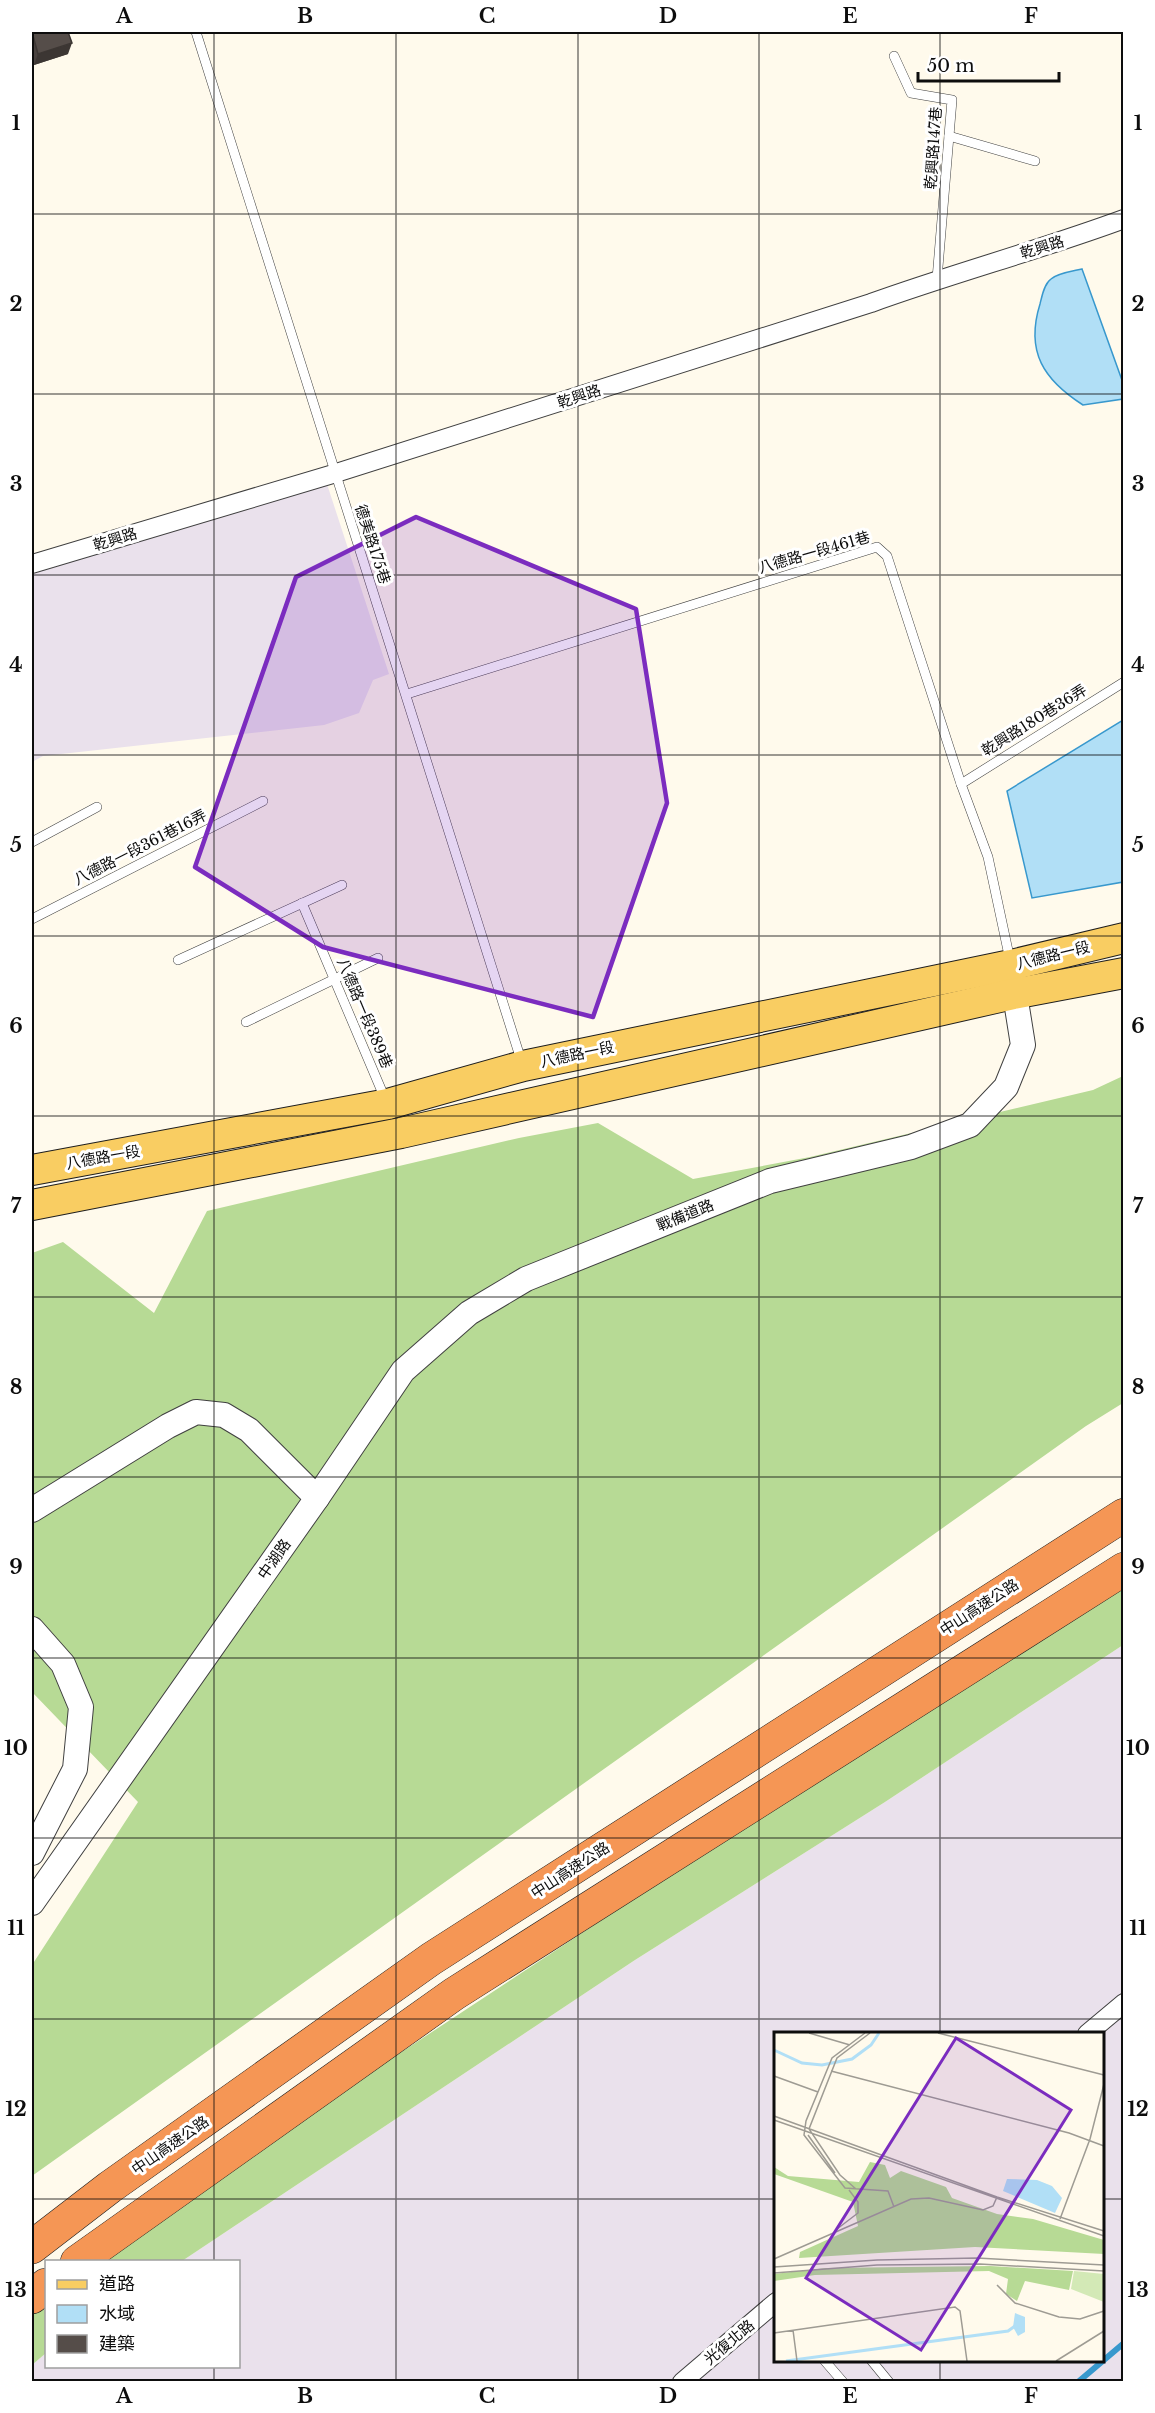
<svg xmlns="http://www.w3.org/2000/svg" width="1155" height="2413" font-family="'Libre Baskerville','Noto Sans TC',serif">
	<rect width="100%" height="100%" fill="#fffaec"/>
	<!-- industrial -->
	<g fill="#eae1ec" fill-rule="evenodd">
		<polygon points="326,481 389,674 373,680 359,713 324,725 43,756 32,762 32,571"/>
		<path d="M1123,1645V2381L32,2382V2365L46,2353V2366H238V2262L182,2261L635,1960L885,1802ZM776,2034H1102V2360H776Z"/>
	</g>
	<!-- forest -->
	<g fill="#b7da95">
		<polygon points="1123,1076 1123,1403 1086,1426 32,2176 32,1965 138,1802 32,1692 32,1253 63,1242 154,1313 207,1211 519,1138 598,1123 693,1179 810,1157 1093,1090"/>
		<polygon points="1123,1587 1123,1645 885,1802 635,1960 182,2261 83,2262 755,1819"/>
		<polygon points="46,2291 46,2353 32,2365 32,2302"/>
	</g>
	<!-- water -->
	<g fill="#b1dff6" stroke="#3898cd" stroke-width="1.5">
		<path d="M1082,269L1123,383V399L1083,405C1044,380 1025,352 1040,304C1042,296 1044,284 1051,279C1058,273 1074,271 1082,269Z"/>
		<polygon points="1123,720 1123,882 1032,898 1007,791"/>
	</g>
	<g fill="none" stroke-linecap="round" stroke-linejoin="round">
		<!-- stream -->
		<polyline stroke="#3898cd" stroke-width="6" points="1078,2382 1124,2343"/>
		<!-- service casing -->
		<g stroke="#404040" stroke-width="10">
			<g id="service">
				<path d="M196,32C303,376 415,719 522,1063"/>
				<polyline points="894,56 911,93 952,100 937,279"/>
				<polyline points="949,136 1035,161"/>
				<polyline points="407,694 877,547 887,556 961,784 988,857 1010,960"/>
				<polyline points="961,784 1124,682"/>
				<polyline points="32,842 97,807"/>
				<polyline points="302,903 386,1101"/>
				<polyline points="32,919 263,801"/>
				<polyline points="178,960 342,885"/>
				<polyline points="246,1022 378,958"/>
				<polyline points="824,2360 843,2382"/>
				<polyline points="871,2360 889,2382"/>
			</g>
		</g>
		<!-- minor casing -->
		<g stroke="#404040" stroke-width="20">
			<g id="minor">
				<path d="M32,564L333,474L871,303C954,273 1040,250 1124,219"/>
				<polyline points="1087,2034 1124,2003"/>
				<polyline points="682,2382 776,2302"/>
			</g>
		</g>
		<!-- tertiary casing -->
		<g stroke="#404040" stroke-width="26">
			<g id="tertiary">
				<polyline points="32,1510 168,1426 196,1412 224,1415 249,1430 317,1498"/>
				<polyline points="32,1629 63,1664 81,1707 75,1769 32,1853"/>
				<polyline points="32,1903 317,1498 403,1371 469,1313 526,1279 770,1181 911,1147 970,1125 1006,1087 1023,1045 1012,976"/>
			</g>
		</g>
		<!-- primary casing -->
		<g stroke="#1e1e1e" stroke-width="32">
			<g id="primary">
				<polyline points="32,1170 388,1104 523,1066 1011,965 1124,938"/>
				<polyline points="32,1205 401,1133 1013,994 1124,973"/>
			</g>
		</g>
		<!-- motorway casing -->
		<g stroke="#1e1e1e" stroke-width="34">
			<g id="motorway">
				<polyline points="32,2247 110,2187 431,1959 1124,1515"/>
				<polyline points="77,2262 454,1994 1124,1569"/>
				<polyline points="32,2297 46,2285"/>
			</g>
		</g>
		<!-- service -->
		<use href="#service" stroke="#fff" stroke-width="9"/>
		<!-- minor -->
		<use href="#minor" stroke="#fff" stroke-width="18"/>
		<!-- tertiary -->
		<use href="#tertiary" stroke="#fff" stroke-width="24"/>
		<!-- primary -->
		<use href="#primary" stroke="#f9cd62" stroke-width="30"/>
		<!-- motorway -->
		<use href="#motorway" stroke="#f59655" stroke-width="33"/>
	</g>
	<!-- wall -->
	<polygon fill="#49423f" points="32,32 68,54 34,65 32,56"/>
	<!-- shaded-wall -->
	<polygon fill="#3c3633" points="72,43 68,54 34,65 38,54"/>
	<!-- building -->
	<polygon fill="#554d49" stroke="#3c3633" stroke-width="1.5" points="32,32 68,32 72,43 38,54"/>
	<!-- marked area -->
	<path fill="#7b2cbf" fill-opacity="0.2" stroke="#7b2cbf" stroke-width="4.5" stroke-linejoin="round" d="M416,517L636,609L667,803L593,1017L323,947L195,867L296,577Z"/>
	<!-- grid -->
	<path fill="none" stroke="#0d0d0d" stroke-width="1.5" stroke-opacity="0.55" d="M214,32V2262M396,32V2382M578,32V2382M759,32V2382M940,32V2034M32,214H1124M32,394H1124M32,575H1124M32,755H1124M32,936H1124M32,1116H1124M32,1297H1124M32,1477H1124M32,1658H1124M32,1838H1124M32,2019H1124M32,2199H776M1102,2199H1124M940,2360V2382M214,2366V2382"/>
	<g text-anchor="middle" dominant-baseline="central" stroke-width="6" stroke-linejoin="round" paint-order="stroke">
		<!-- street labels -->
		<g font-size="15" fill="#0d0d0d" stroke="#fff">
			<text transform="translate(933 148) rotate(-86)">乾興路147巷</text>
			<text transform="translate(1042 247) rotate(-17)">乾興路</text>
			<text transform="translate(579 396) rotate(-18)">乾興路</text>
			<text transform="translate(115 539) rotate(-17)">乾興路</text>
			<text transform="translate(373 544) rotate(72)">德美路175巷</text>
			<text transform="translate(814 552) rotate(-16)">八德路一段461巷</text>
			<text transform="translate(1034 720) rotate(-32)">乾興路180巷36弄</text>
			<text transform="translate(140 847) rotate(-27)">八德路一段361巷16弄</text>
			<text transform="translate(1053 955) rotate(-14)">八德路一段</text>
			<text transform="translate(365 1013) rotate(67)">八德路一段389巷</text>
			<text transform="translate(577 1054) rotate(-12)">八德路一段</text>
			<text transform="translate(103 1157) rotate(-10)">八德路一段</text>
			<text transform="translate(685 1215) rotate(-22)">戰備道路</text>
			<text transform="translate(274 1559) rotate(-55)">中湖路</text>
			<text transform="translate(979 1607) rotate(-33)">中山高速公路</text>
			<text transform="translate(570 1870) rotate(-33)">中山高速公路</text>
			<text transform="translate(170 2145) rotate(-35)">中山高速公路</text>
			<text transform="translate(729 2342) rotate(-40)">光復北路</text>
		</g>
	</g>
	<!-- overview -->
	<g transform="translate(774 2032)">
		<rect width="330" height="330" fill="#fffaec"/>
		<path d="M300,239L330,242V270L297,257Z" fill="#d3e9b6"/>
		<path d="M96,130L111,133L116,146L127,139L172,155L178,166L223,182L259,187L330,208V222L201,215L25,226L26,220L84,194L79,170L0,142V135L14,144L85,150ZM216,234L299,239L295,258L251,249L243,269L232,262L234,247L215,239L41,243L0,249V242L52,236Z" fill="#b7da95"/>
		<path d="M233,147L263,148L278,154L288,166L281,181L229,159ZM241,281L251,285V300L244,304L239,295Z" fill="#b1dff6"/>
		<path fill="none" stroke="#b1dff6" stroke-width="3" d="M0,18L28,31L48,33L78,27L97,13L105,1M12,329L234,299L241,294"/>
		<path fill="none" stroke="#9e9b93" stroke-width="1.5" d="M35,1L76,13M91,1L58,26L32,89L30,103L71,156L114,159L120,175M164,1L330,43M57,39L295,101L330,114M0,44L44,60M0,84L223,165L330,199M0,88L330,204M34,103L61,141M82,157L66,143L35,97L63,26L96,1M286,187L316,107L330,52M63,197L84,181V170L75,158M0,227L137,167L155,166L209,178L219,174L223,165M0,235L103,228L203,226L330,233M0,241L103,233L206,232L330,239M223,253L241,271L285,285L306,287L330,279M19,298L23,329M0,301L181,275L186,279L193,329M282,329L330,299"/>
		<path fill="#7b2cbf" fill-opacity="0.15" stroke="#7b2cbf" stroke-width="3" d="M182,6L297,78L147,318L32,246Z"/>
		<rect width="330" height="330" fill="none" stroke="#0d0d0d" stroke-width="3"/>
	</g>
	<!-- border -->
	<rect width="1155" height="2413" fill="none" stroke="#ffffff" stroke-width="66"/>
	<!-- legend -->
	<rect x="45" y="2260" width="195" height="108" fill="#ffffff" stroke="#9e9e9e" stroke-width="1.5"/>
	<rect x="57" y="2280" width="30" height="9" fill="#f9cd62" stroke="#9e9e9e" stroke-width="1.5"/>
	<text x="99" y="2290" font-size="18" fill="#0d0d0d">道路</text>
	<rect x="57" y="2305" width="30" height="18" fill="#b1dff6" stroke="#9e9e9e" stroke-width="1.5"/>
	<text x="99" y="2320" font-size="18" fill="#0d0d0d">水域</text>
	<rect x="57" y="2335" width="30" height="18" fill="#554d49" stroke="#9e9e9e" stroke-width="1.5"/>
	<text x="99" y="2350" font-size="18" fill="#0d0d0d">建築</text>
	<!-- scale -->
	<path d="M918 72v9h141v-9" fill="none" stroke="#0d0d0d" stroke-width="3"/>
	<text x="927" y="72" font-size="18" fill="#0d0d0d" stroke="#ffffff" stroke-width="4.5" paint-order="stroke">50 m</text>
	<rect x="33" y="33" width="1089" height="2347" fill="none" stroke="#0d0d0d" stroke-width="2"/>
	<g font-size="20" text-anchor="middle" font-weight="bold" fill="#0d0d0d">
		<text x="124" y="23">A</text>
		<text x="305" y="23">B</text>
		<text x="487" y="23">C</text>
		<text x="668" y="23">D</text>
		<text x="850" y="23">E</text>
		<text x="1031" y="23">F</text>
		<text x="16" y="130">1</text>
		<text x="1138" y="130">1</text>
		<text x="16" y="311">2</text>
		<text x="1138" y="311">2</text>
		<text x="16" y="491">3</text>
		<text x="1138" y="491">3</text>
		<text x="16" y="672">4</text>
		<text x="1138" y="672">4</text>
		<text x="16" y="852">5</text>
		<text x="1138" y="852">5</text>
		<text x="16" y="1033">6</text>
		<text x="1138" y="1033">6</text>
		<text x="16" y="1213">7</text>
		<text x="1138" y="1213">7</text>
		<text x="16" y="1394">8</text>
		<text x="1138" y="1394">8</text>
		<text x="16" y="1574">9</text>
		<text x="1138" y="1574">9</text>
		<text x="16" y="1755">10</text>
		<text x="1138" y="1755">10</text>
		<text x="16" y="1935">11</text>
		<text x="1138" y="1935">11</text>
		<text x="16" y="2116">12</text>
		<text x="1138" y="2116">12</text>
		<text x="16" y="2297">13</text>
		<text x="1138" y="2297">13</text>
		<text x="124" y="2403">A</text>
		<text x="305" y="2403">B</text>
		<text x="487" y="2403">C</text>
		<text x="668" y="2403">D</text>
		<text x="850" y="2403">E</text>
		<text x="1031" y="2403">F</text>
	</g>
</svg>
